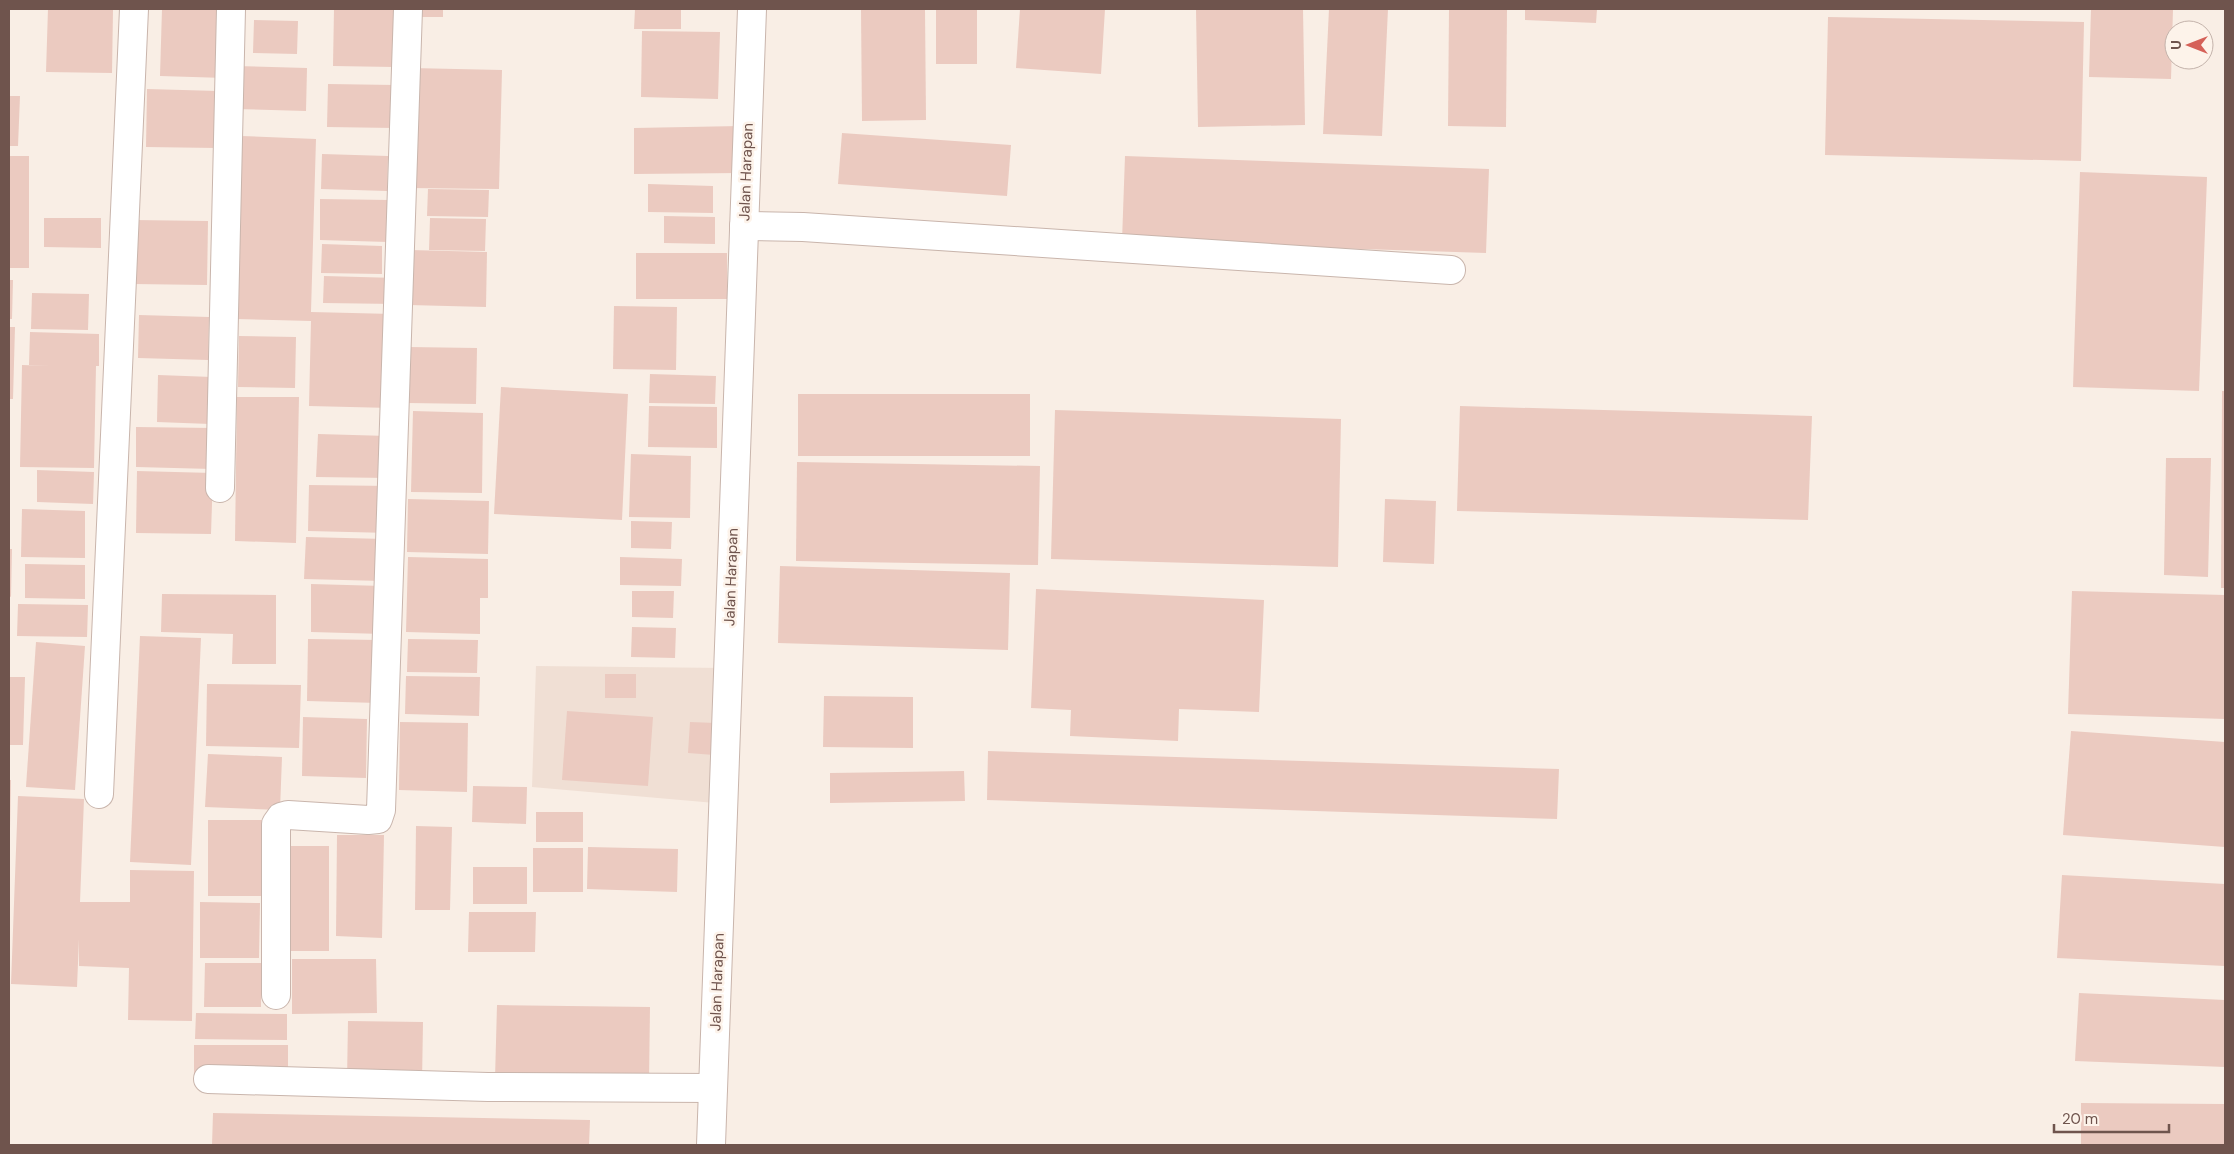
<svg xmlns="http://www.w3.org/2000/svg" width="2234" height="1154" font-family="'DM Sans',sans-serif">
	<rect width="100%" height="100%" fill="#f9eee5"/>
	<!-- residential -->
	<polygon fill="#f0dfd4" points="536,666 725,668 715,803 532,787"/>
	<!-- building -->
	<g fill="#ebcac0">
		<polygon points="48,9 113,9 112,73 46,72"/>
		<polygon points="162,9 227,9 225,78 160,76"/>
		<polygon points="334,9 395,10 394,67 333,66"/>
		<rect x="420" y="9" width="23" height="8"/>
		<polygon points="635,9 681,9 681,29 634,29"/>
		<polygon points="861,9 925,9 926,120 862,121"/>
		<rect x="936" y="9" width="41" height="55"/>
		<polygon points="1020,9 1105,9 1101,74 1016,68"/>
		<polygon points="1196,9 1303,9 1305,125 1198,127"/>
		<polygon points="1329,9 1388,9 1382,136 1323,134"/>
		<polygon points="1449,9 1507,9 1506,127 1448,126"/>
		<polygon points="1525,9 1597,9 1596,23 1525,20"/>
		<polygon points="2091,9 2173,9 2171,79 2089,77"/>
		<polygon points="1828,17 2084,22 2081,161 1825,155"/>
		<polygon points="254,20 298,21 297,54 253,53"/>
		<polygon points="642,31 720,32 718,99 641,97"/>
		<polygon points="234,66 307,68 306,111 234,109"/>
		<polygon points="411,68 502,70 499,189 408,188"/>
		<polygon points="328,84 395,85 394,128 327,127"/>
		<polygon points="147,89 218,91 216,148 146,147"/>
		<polygon points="9,96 20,96 18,146 9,146"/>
		<polygon points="740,126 741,173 634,174 634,128"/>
		<polygon points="842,133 1011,145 1007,196 838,184"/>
		<polygon points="241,136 316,139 311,312 393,314 391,408 309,406 311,321 236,319"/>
		<polygon points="322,154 388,156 387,191 321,189"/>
		<rect x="9" y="156" width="20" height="112"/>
		<polygon points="1125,156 1489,169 1486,253 1122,241"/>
		<polygon points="2080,172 2207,177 2199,391 2073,387"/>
		<polygon points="648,184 713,186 713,213 648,212"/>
		<polygon points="428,189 489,190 488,217 427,216"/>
		<polygon points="320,199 389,200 388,242 320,240"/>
		<polygon points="664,216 715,217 715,244 664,243"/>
		<polygon points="44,218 101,218 101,248 44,247"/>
		<polygon points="430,218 486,219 485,251 429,250"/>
		<polygon points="134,220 208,221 207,285 133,284"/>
		<polygon points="322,244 382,246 382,274 321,273"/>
		<polygon points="410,250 487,252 486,307 409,305"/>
		<rect x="636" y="253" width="91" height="46"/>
		<polygon points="324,276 397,278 396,304 323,303"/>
		<polygon points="9,280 13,280 12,319 9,319"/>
		<polygon points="32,293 89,294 88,330 31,329"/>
		<polygon points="614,306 677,307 676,370 613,369"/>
		<polygon points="139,315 209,317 208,360 138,358"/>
		<polygon points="9,327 15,327 13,399 9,399"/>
		<polygon points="30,332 99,334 99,366 96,366 94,468 20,467 22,365 51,366 29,365"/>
		<polygon points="239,336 296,337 295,388 238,387"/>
		<polygon points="409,347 477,348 476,404 408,403"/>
		<polygon points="650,374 716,376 715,404 649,403"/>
		<polygon points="158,375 212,377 210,424 157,422"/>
		<polygon points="501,387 628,394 622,520 494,514"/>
		<polygon points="2222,391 2225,391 2225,588 2221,588"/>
		<rect x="798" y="394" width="232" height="62"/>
		<polygon points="237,397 299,397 296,543 235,541"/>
		<polygon points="649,406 717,407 717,448 648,447"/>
		<polygon points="1460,406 1812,416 1808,520 1457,511"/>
		<polygon points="1055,410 1341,419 1338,567 1051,559"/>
		<polygon points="413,411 483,413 482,493 411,492"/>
		<polygon points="136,427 213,428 212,469 136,467"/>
		<polygon points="318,434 388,436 388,478 316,477"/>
		<polygon points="631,454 691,456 690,518 629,517"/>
		<polygon points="2166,458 2211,458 2208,577 2164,575"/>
		<polygon points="797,462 1040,466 1038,565 796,561"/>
		<polygon points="37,470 94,472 93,504 37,502"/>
		<polygon points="137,471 213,473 211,534 136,533"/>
		<polygon points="309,485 391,486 390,533 308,531"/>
		<polygon points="408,499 489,501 488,554 407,552"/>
		<polygon points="1385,499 1436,501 1434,564 1383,562"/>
		<polygon points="22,509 85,511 85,558 21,557"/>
		<polygon points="631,521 672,522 671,549 631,548"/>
		<polygon points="306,537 385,539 383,581 304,579"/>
		<polygon points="9,549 12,549 11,597 9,596"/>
		<polygon points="408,557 488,559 488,598 480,598 480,634 406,632"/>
		<polygon points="620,557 682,559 681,586 620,585"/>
		<polygon points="25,564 85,565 85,599 25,598"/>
		<polygon points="780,566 1010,573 1008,650 778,643"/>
		<polygon points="311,584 383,586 383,634 311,632"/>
		<polygon points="1036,589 1264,600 1259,712 1179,709 1178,741 1070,736 1071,710 1031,708"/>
		<polygon points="632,591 674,591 673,618 632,617"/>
		<polygon points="2072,591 2225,595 2225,719 2068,714"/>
		<polygon points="162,594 276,595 276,664 232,664 233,634 161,632"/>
		<polygon points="18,604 88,605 87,637 17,636"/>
		<polygon points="632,627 676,628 675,658 631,657"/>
		<polygon points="140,636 201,638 191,865 130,862"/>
		<polygon points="308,639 380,640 378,703 307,701"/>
		<polygon points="408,639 478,640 477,673 407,672"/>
		<polygon points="36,642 85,646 75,790 26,787"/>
		<rect x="605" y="674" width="31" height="24"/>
		<polygon points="406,676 480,677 479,716 405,714"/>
		<polygon points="9,677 25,677 23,745 9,745"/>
		<polygon points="207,684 301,685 299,748 206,746"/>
		<polygon points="824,696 913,697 913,748 823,747"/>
		<polygon points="567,711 653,717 648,786 562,780"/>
		<polygon points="303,717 367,719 366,778 302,776"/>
		<polygon points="400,722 468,723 467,792 399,790"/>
		<polygon points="690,722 716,723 714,755 688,753"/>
		<polygon points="2071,731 2225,742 2225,847 2063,835"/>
		<polygon points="988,751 1559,769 1557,819 987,800"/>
		<polygon points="208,754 282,757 280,810 205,807"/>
		<polygon points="964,771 965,801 830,803 830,773"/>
		<polygon points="9,780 11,780 10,829 9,829"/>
		<polygon points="473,786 527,787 526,824 472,822"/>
		<polygon points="18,796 84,799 80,902 130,902 130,870 194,871 192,1021 128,1020 129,968 79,966 79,939 77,987 11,984"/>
		<rect x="536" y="812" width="47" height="30"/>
		<polygon points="208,820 262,820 261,896 208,896"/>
		<polygon points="416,826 452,827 450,910 415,910"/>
		<polygon points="337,835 384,835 382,938 336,936"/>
		<rect x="285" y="846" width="44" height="105"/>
		<polygon points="588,847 678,849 677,892 587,889"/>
		<rect x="533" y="848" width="50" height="44"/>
		<rect x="473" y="867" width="54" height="37"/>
		<polygon points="2062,875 2225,884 2225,966 2057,958"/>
		<polygon points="200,902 260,903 259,958 200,958"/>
		<polygon points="469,912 536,912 535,952 468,952"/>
		<polygon points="292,959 376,959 377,1013 292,1014"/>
		<polygon points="205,963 261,963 261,1007 204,1007"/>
		<polygon points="2079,993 2225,1000 2225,1067 2075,1061"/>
		<polygon points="497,1005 650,1007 649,1082 495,1079"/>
		<polygon points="196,1013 287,1014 287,1040 195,1039"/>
		<polygon points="348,1021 423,1022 422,1082 347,1080"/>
		<rect x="194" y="1045" width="94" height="28"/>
		<polygon points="2081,1103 2225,1104 2225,1145 2081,1145"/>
		<polygon points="213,1113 590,1120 589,1145 212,1145"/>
	</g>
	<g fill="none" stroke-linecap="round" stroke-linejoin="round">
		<!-- minor casing -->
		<g stroke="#c9b5ac" stroke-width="30">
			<g id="minor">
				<polyline points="744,226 803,227 1451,270"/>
				<polyline points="220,488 231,9"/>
				<polyline points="99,794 134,9"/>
				<polyline points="276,995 276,824 281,817 288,815 368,820 378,819 381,810 408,9"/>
				<polyline points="208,1079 488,1087 713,1088"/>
				<polyline points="711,1145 752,9"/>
			</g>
		</g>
		<!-- minor -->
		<use href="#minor" stroke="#fff" stroke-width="28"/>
	</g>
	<g text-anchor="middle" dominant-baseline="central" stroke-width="5" stroke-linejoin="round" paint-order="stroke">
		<!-- street labels -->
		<g font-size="15" fill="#6f544d" stroke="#fdf3ea">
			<text transform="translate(746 172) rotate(-88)">Jalan Harapan</text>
			<text transform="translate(731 577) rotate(-88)">Jalan Harapan</text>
			<text transform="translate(717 982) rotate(-88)">Jalan Harapan</text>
		</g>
	</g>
	<!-- border -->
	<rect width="2234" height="1154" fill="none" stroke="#6f544d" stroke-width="20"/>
	<!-- north arrow -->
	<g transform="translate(2189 45) rotate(270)"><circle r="24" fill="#fdf3ea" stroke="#c4b3ab"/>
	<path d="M0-4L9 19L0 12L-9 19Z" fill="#d56158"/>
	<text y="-8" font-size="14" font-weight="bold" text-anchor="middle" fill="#6f544d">U</text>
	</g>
	<!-- scale -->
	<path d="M2054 1124v8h115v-8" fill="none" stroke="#6f544d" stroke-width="2.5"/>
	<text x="2062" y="1124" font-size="15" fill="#6f544d" stroke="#fdf3ea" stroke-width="4" paint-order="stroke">20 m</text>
</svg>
